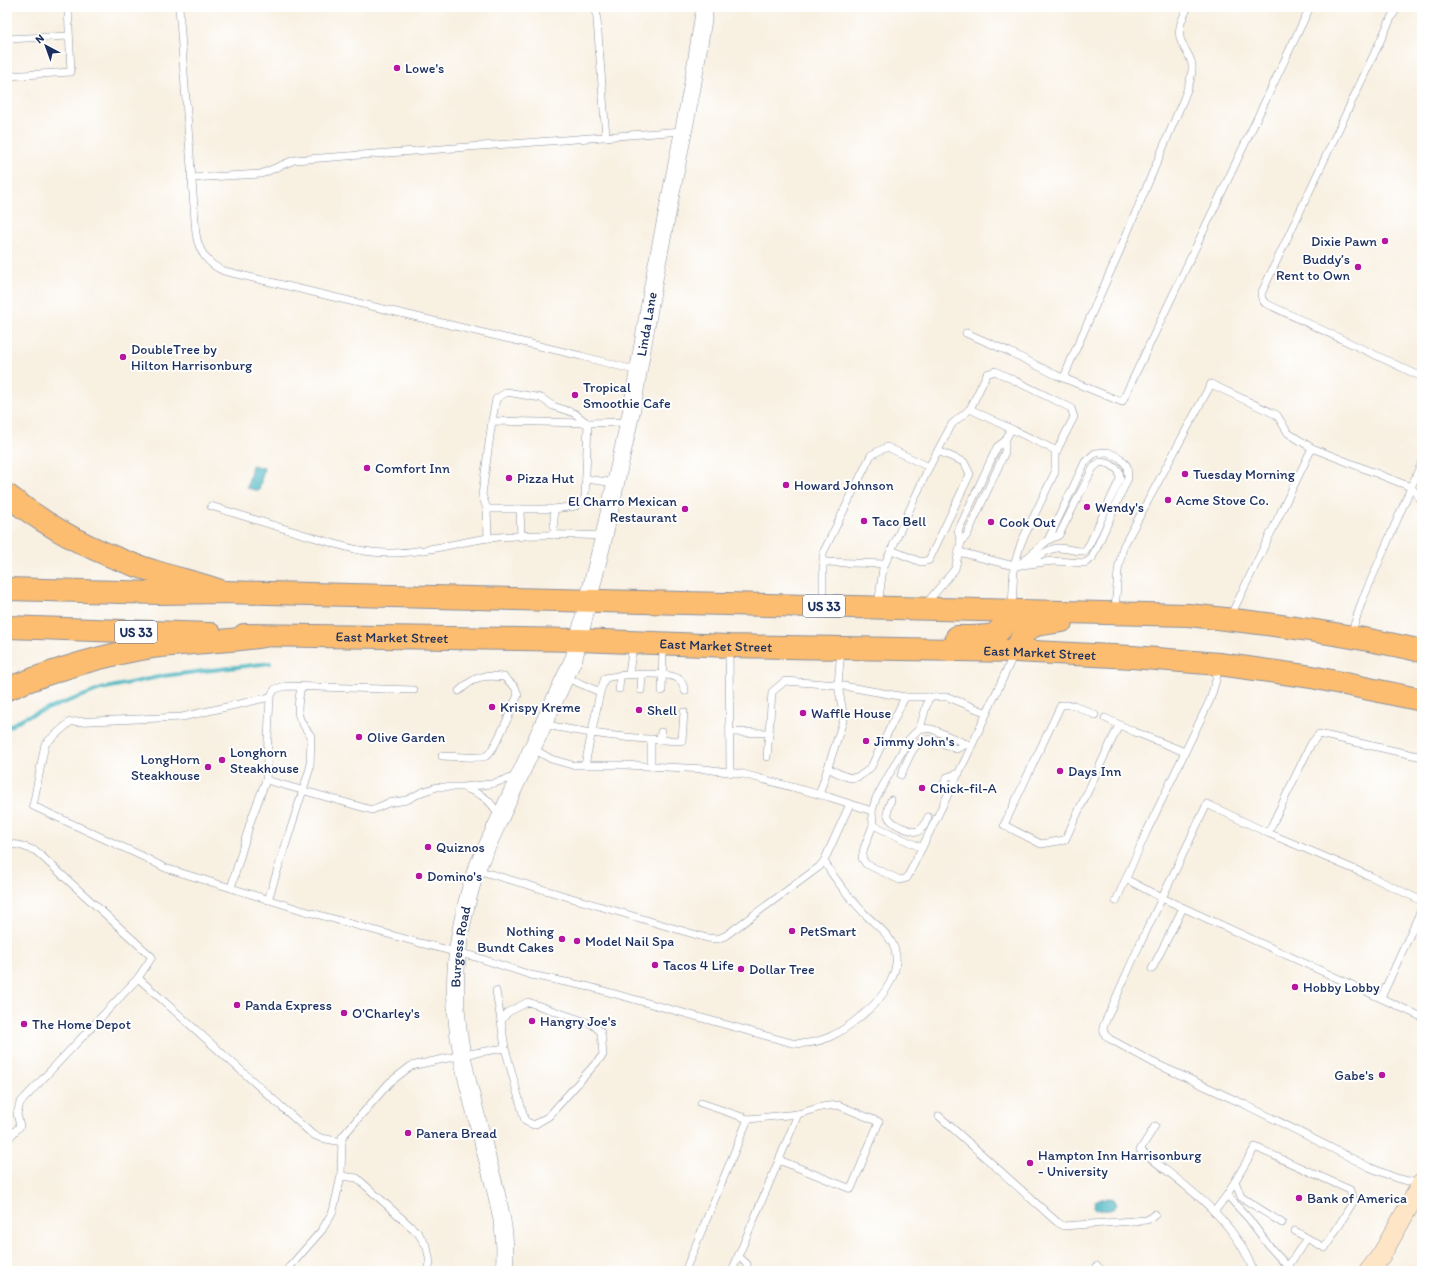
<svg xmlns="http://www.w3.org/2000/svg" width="1429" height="1278" font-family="Itim,sans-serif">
	<rect width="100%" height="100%" fill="#fff"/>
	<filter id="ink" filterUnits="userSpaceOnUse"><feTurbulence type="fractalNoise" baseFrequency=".025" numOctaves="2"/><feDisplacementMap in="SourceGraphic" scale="8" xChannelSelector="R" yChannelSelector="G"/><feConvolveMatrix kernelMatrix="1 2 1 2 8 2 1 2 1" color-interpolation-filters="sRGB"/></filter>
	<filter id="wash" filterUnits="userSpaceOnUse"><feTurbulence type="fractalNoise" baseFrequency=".012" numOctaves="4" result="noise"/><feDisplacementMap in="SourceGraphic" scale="16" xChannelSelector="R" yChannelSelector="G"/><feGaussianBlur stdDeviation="0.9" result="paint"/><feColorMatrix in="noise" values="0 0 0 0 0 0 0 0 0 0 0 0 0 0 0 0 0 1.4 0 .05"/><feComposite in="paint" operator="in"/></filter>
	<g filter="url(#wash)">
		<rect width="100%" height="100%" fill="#f8f0e1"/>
		<!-- water -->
		<g fill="#46b4bf" stroke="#30728e">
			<polygon points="252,465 264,468 259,491 247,488"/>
			<path d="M1110,1198L1114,1199L1117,1204C1115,1212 1102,1211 1095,1209L1094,1206L1095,1201L1099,1199Z"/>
		</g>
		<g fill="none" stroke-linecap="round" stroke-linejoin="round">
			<!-- stream -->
			<polyline stroke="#46b4bf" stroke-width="4" points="7,728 23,718 101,689 163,676 270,663"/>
		</g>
	</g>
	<g filter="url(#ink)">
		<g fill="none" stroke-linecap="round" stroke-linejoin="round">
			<!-- service casing -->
			<g stroke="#8a90a0" stroke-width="8">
				<g id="service">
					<path d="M179,7L196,234C199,252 207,264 224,271L581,356L638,371"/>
					<polyline points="596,7 606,137"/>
					<polyline points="1398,7 1392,16 1261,294 1262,299 1265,303 1422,377"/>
					<polyline points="7,39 69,36"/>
					<polyline points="7,76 71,72 68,7"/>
					<polyline points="191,178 261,174 294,160 683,131"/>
					<polyline points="966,333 1010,352 1056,375 1122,402 1310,7"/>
					<path d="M1064,378L1071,360L1117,257L1184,98C1188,87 1193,76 1192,65C1191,57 1186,52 1183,45C1175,32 1182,19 1188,7"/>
					<polyline points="970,409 987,374 995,371 1071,408 1074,417 1055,454 1055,472 1021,543 1014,566 1012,609"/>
					<polyline points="492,421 496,399 507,392 541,398 553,406 574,413 587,423"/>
					<polyline points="586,479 616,483"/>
					<path d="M211,506C246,517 281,528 316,538C341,546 366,554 393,553C425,553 457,542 489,538C526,534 567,534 604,536"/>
					<polyline points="487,509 482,495 492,421 588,423"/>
					<polyline points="520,509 521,537"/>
					<polyline points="554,535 554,509"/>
					<polyline points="488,538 487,509 554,509 576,506 585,498 588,423 629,422"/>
					<polyline points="961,542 967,535 1005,452 1005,441"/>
					<polyline points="891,550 921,562 929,560 970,474 964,462 938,451"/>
					<polyline points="959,552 1014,566 1053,561 1085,563 1092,558 1128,478 1127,466 1120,458 1108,452 1095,453 1085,462 1048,540 1019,565"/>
					<polyline points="823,562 885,564"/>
					<path d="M1028,563C1035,558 1050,547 1059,548C1068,548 1076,552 1085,551L1090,543L1120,479L1119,471L1110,464L1100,462L1093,468L1059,535L1048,540"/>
					<polyline points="823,605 823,553 871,455 887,447 929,467"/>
					<polyline points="925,605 955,569 961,542 958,531 997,447 1005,441 1011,429"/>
					<polyline points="878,606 883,568 929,467 952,424 970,409 1057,451"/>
					<polyline points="1115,611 1118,571 1123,547 1211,384 1277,415 1288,433 1312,448 1411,487 1422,501"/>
					<polyline points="1230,617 1312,448"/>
					<polyline points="1351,634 1362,601 1422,462"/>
					<polyline points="729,648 730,772"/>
					<polyline points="629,674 633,645"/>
					<path d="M565,677L600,692L605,678C619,675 669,670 680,680C683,682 683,687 685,691"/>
					<polyline points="619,689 620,675"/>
					<polyline points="641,690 642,674"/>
					<polyline points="662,691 663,645"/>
					<path d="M270,697L266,780L251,820L231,888L305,911L420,943L476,957L531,975L590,987L792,1043C820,1046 841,1033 861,1016C883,999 909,966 889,938C882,928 871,921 863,912C848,896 835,880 824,861"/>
					<polyline points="1095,715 1074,705 1061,705 1004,825 1041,844 1065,840 1119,725"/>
					<polyline points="1105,718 1135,732 1185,752"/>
					<path d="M543,724C591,735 633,739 682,741L684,712"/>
					<polyline points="920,728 929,697"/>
					<polyline points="730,732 769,733 767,757"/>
					<polyline points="769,733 772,692 785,681 838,685 841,649"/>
					<polyline points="660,740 661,732"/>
					<polyline points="971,746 932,729 920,728 909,739 876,798 872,811 873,825 864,848 862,858 866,864 900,880 907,878 966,758 1014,654"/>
					<polyline points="532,748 551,759 572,765 626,765 705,769 743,774 829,797 872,811"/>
					<path d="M442,756C451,756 480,759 486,756C496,750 512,707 518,695L515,687L504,677C481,675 476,676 459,691"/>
					<polyline points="585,765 600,692"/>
					<polyline points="651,766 651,739"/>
					<path d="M828,768C847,778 855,784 871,767L905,697"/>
					<path d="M901,775C907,763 914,736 932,740C940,741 948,746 956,749L967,744"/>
					<polyline points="266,780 372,810 388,803 407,800 422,792 437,787 463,787 491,784 517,776"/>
					<polyline points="944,784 947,777 959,773"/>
					<path d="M465,788C483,795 490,799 499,816"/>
					<polyline points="819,795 844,718 838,685 905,697 948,697 987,713"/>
					<path d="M891,800C889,805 886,811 888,816C892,826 908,830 917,832L924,826L928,817"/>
					<polyline points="873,825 922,848"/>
					<polyline points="1268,833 1311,744 1319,734 1422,757"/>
					<polyline points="7,844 19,845 36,851 152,957 138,978"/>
					<polyline points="477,870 707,938 717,939 725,936 819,867 824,861 850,804"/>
					<polyline points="1126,879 1162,898 1422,1017"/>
					<polyline points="231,888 165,868 144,857 33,806 45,744 70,722 182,717 270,697 275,689 286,686 414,690"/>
					<path d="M268,900L310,768L311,736C294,714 297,712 301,686"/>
					<polyline points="1116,901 1146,833 1210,700 1216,680 1218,666"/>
					<polyline points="1152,969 1183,908"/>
					<polyline points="496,991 501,1021"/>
					<polyline points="1381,998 1422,908"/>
					<polyline points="701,1103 748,1119 798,1114 821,1107 838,1105 879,1122 851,1189 779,1160 732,1271"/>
					<polyline points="939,1116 1057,1222 1063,1226 1147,1220 1155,1214"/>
					<path d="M1155,1126L1140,1150C1182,1183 1236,1219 1253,1271"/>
					<polyline points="7,1140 20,1126 17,1114 20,1103 138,978 312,1134 321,1138 342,1142"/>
					<polyline points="779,1160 798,1114"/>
					<polyline points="341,1176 357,1178 418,1233 427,1247 430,1263 428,1271"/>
					<polyline points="1235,1181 1241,1197 1282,1223"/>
					<polyline points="1421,1184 1396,1178 1369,1167 1246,1105 1152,1062 1110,1039 1105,1035 1103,1027 1139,946 1207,804 1268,833 1370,876 1422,901"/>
					<polyline points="1227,1195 1249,1219 1269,1246 1288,1267"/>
					<polyline points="1214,1212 1227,1195 1255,1147 1350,1190 1353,1202 1325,1248 1307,1238 1285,1271"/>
					<polyline points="1295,1231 1307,1238"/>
					<polyline points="738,1256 747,1264 747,1271"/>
					<polyline points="1097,1266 1103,1271"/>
					<polyline points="286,1271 322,1230 333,1211 341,1176 342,1137 389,1083 411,1066 462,1055 505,1048 525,1121 534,1125 549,1116 603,1055 601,1032 592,1024 528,1002 508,1012 501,1021 505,1048"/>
					<polyline points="685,1271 748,1119"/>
				</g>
			</g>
			<!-- tertiary casing -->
			<g stroke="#8a90a0" stroke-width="18">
				<g id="tertiary">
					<path id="s1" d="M504,1271C509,1228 494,1187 484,1146C477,1116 467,1085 462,1055C449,988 456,934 476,870L574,658L604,536L632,408L655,274L692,88L705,7"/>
				</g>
			</g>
			<!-- secondary casing -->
			<g stroke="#8a90a0" stroke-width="20">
				<polyline id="secondary" points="1369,1271 1382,1254 1422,1183"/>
			</g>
			<!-- trunk casing -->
			<g stroke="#8a90a0" stroke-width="24">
				<g id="trunk">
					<path d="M7,589L159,593L223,592L1188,615C1267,623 1345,633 1422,651"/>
					<polyline points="7,627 210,634"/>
					<path id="s2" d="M244,635L579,640L729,646L1015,651L1132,657L1219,664L1312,677L1422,700"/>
					<path d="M957,637C965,637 989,637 995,634C1003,629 1008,619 1012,611"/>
					<polyline points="1015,651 1026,630 1036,625 1062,621"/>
				</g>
			</g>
			<!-- motorway casing -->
			<g stroke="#8a90a0" stroke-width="24">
				<g id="motorway">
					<path d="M7,495C50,529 100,555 153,571C176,579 200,583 223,592"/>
					<path d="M7,689C54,670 102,655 153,647C190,642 227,642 264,636"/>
				</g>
			</g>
			<!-- service -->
			<use href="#service" stroke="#fff" stroke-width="7"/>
			<!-- tertiary -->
			<use href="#tertiary" stroke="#fff" stroke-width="17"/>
			<!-- secondary -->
			<use href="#secondary" stroke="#fee5c5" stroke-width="19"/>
			<!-- trunk -->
			<use href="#trunk" stroke="#fcbd6f" stroke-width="22"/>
			<!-- motorway -->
			<use href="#motorway" stroke="#fcbd6f" stroke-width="22"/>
		</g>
	</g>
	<!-- markers -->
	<g fill="#b5179e" stroke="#fff" stroke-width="1.5">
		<circle cx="397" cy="68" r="4"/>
		<circle cx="1385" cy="241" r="4"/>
		<circle cx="1358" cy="267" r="4"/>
		<circle cx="123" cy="357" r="4"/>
		<circle cx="575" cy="395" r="4"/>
		<circle cx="367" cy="468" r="4"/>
		<circle cx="1185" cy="474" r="4"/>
		<circle cx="509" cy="478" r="4"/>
		<circle cx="786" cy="485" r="4"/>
		<circle cx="1168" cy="500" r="4"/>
		<circle cx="1087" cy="507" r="4"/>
		<circle cx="685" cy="509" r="4"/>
		<circle cx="864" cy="521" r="4"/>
		<circle cx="991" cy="522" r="4"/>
		<circle cx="492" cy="707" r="4"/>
		<circle cx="639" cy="710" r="4"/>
		<circle cx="803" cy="713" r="4"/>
		<circle cx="359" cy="737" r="4"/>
		<circle cx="866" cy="741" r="4"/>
		<circle cx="222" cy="760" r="4"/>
		<circle cx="208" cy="767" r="4"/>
		<circle cx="1060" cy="771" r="4"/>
		<circle cx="922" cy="788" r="4"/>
		<circle cx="428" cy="847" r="4"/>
		<circle cx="419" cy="876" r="4"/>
		<circle cx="792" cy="931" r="4"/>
		<circle cx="562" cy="939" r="4"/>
		<circle cx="577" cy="941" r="4"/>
		<circle cx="655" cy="965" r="4"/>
		<circle cx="741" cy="969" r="4"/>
		<circle cx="1295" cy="987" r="4"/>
		<circle cx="237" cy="1005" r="4"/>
		<circle cx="344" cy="1013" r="4"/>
		<circle cx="532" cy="1021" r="4"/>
		<circle cx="24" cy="1024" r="4"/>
		<circle cx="1382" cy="1075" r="4"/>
		<circle cx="408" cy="1133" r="4"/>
		<circle cx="1030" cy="1163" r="4"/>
		<circle cx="1299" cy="1198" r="4"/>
	</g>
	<g text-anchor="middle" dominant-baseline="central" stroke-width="4" stroke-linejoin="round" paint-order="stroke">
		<!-- shield labels -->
		<g fill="#fff" stroke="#5f6d8e" stroke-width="1">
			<rect x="803" y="595" width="42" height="22" rx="3"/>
			<rect x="115" y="621" width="42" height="22" rx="3"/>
		</g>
		<g font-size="13" font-weight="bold" fill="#1b2f5e">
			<text x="824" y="606">US 33</text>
			<text x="136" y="632">US 33</text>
		</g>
		<!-- poi labels -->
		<g font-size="14" fill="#1b2f5e" stroke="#fff" text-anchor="start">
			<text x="405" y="68">Lowe's</text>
			<text x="1377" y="241" text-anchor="end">Dixie Pawn</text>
			<text x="1350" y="259" text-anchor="end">Buddy’s<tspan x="1350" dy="16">Rent to Own</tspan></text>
			<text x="131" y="349">DoubleTree by<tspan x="131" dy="16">Hilton Harrisonburg</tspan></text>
			<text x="583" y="387">Tropical<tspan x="583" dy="16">Smoothie Cafe</tspan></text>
			<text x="375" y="468">Comfort Inn</text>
			<text x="1193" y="474">Tuesday Morning</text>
			<text x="517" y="478">Pizza Hut</text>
			<text x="794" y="485">Howard Johnson</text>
			<text x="1176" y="500">Acme Stove Co.</text>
			<text x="677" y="501" text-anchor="end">El Charro Mexican<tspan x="677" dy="16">Restaurant</tspan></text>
			<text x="1095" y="507">Wendy's</text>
			<text x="872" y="521">Taco Bell</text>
			<text x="999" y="522">Cook Out</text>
			<text x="500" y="707">Krispy Kreme</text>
			<text x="647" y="710">Shell</text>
			<text x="811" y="713">Waffle House</text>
			<text x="367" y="737">Olive Garden</text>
			<text x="874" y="741">Jimmy John's</text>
			<text x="230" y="752">Longhorn<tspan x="230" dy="16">Steakhouse</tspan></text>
			<text x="200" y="759" text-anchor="end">LongHorn<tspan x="200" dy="16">Steakhouse</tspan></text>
			<text x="1068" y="771">Days Inn</text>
			<text x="930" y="788">Chick-fil-A</text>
			<text x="436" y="847">Quiznos</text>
			<text x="427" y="876">Domino's</text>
			<text x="554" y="931" text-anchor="end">Nothing<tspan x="554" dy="16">Bundt Cakes</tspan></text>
			<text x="800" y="931">PetSmart</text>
			<text x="585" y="941">Model Nail Spa</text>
			<text x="663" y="965">Tacos 4 Life</text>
			<text x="749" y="969">Dollar Tree</text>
			<text x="1303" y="987">Hobby Lobby</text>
			<text x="245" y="1005">Panda Express</text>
			<text x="352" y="1013">O'Charley's</text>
			<text x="540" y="1021">Hangry Joe's</text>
			<text x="32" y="1024">The Home Depot</text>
			<text x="1374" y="1075" text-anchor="end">Gabe's</text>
			<text x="416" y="1133">Panera Bread</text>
			<text x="1038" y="1155">Hampton Inn Harrisonburg<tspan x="1038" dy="16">- University</tspan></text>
			<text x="1307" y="1198">Bank of America</text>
		</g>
		<!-- street labels -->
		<g font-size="14" fill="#1b2f5e" stroke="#fff">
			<text stroke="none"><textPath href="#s1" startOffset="984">Linda Lane</textPath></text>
			<text stroke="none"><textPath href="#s2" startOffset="148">East Market Street</textPath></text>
			<text stroke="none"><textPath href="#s2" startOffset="472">East Market Street</textPath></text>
			<text stroke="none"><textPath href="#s2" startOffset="796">East Market Street</textPath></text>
			<text stroke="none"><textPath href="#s1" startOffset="330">Burgess Road</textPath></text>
		</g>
	</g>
	<!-- margin -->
	<rect width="1429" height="1278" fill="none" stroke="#fff" stroke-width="24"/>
	<!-- north arrow -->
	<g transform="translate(46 46) rotate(319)" stroke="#ffffff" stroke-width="3" paint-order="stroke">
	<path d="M0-3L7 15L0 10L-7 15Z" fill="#1b2f5e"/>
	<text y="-6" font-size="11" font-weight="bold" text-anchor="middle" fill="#1b2f5e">N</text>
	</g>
</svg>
